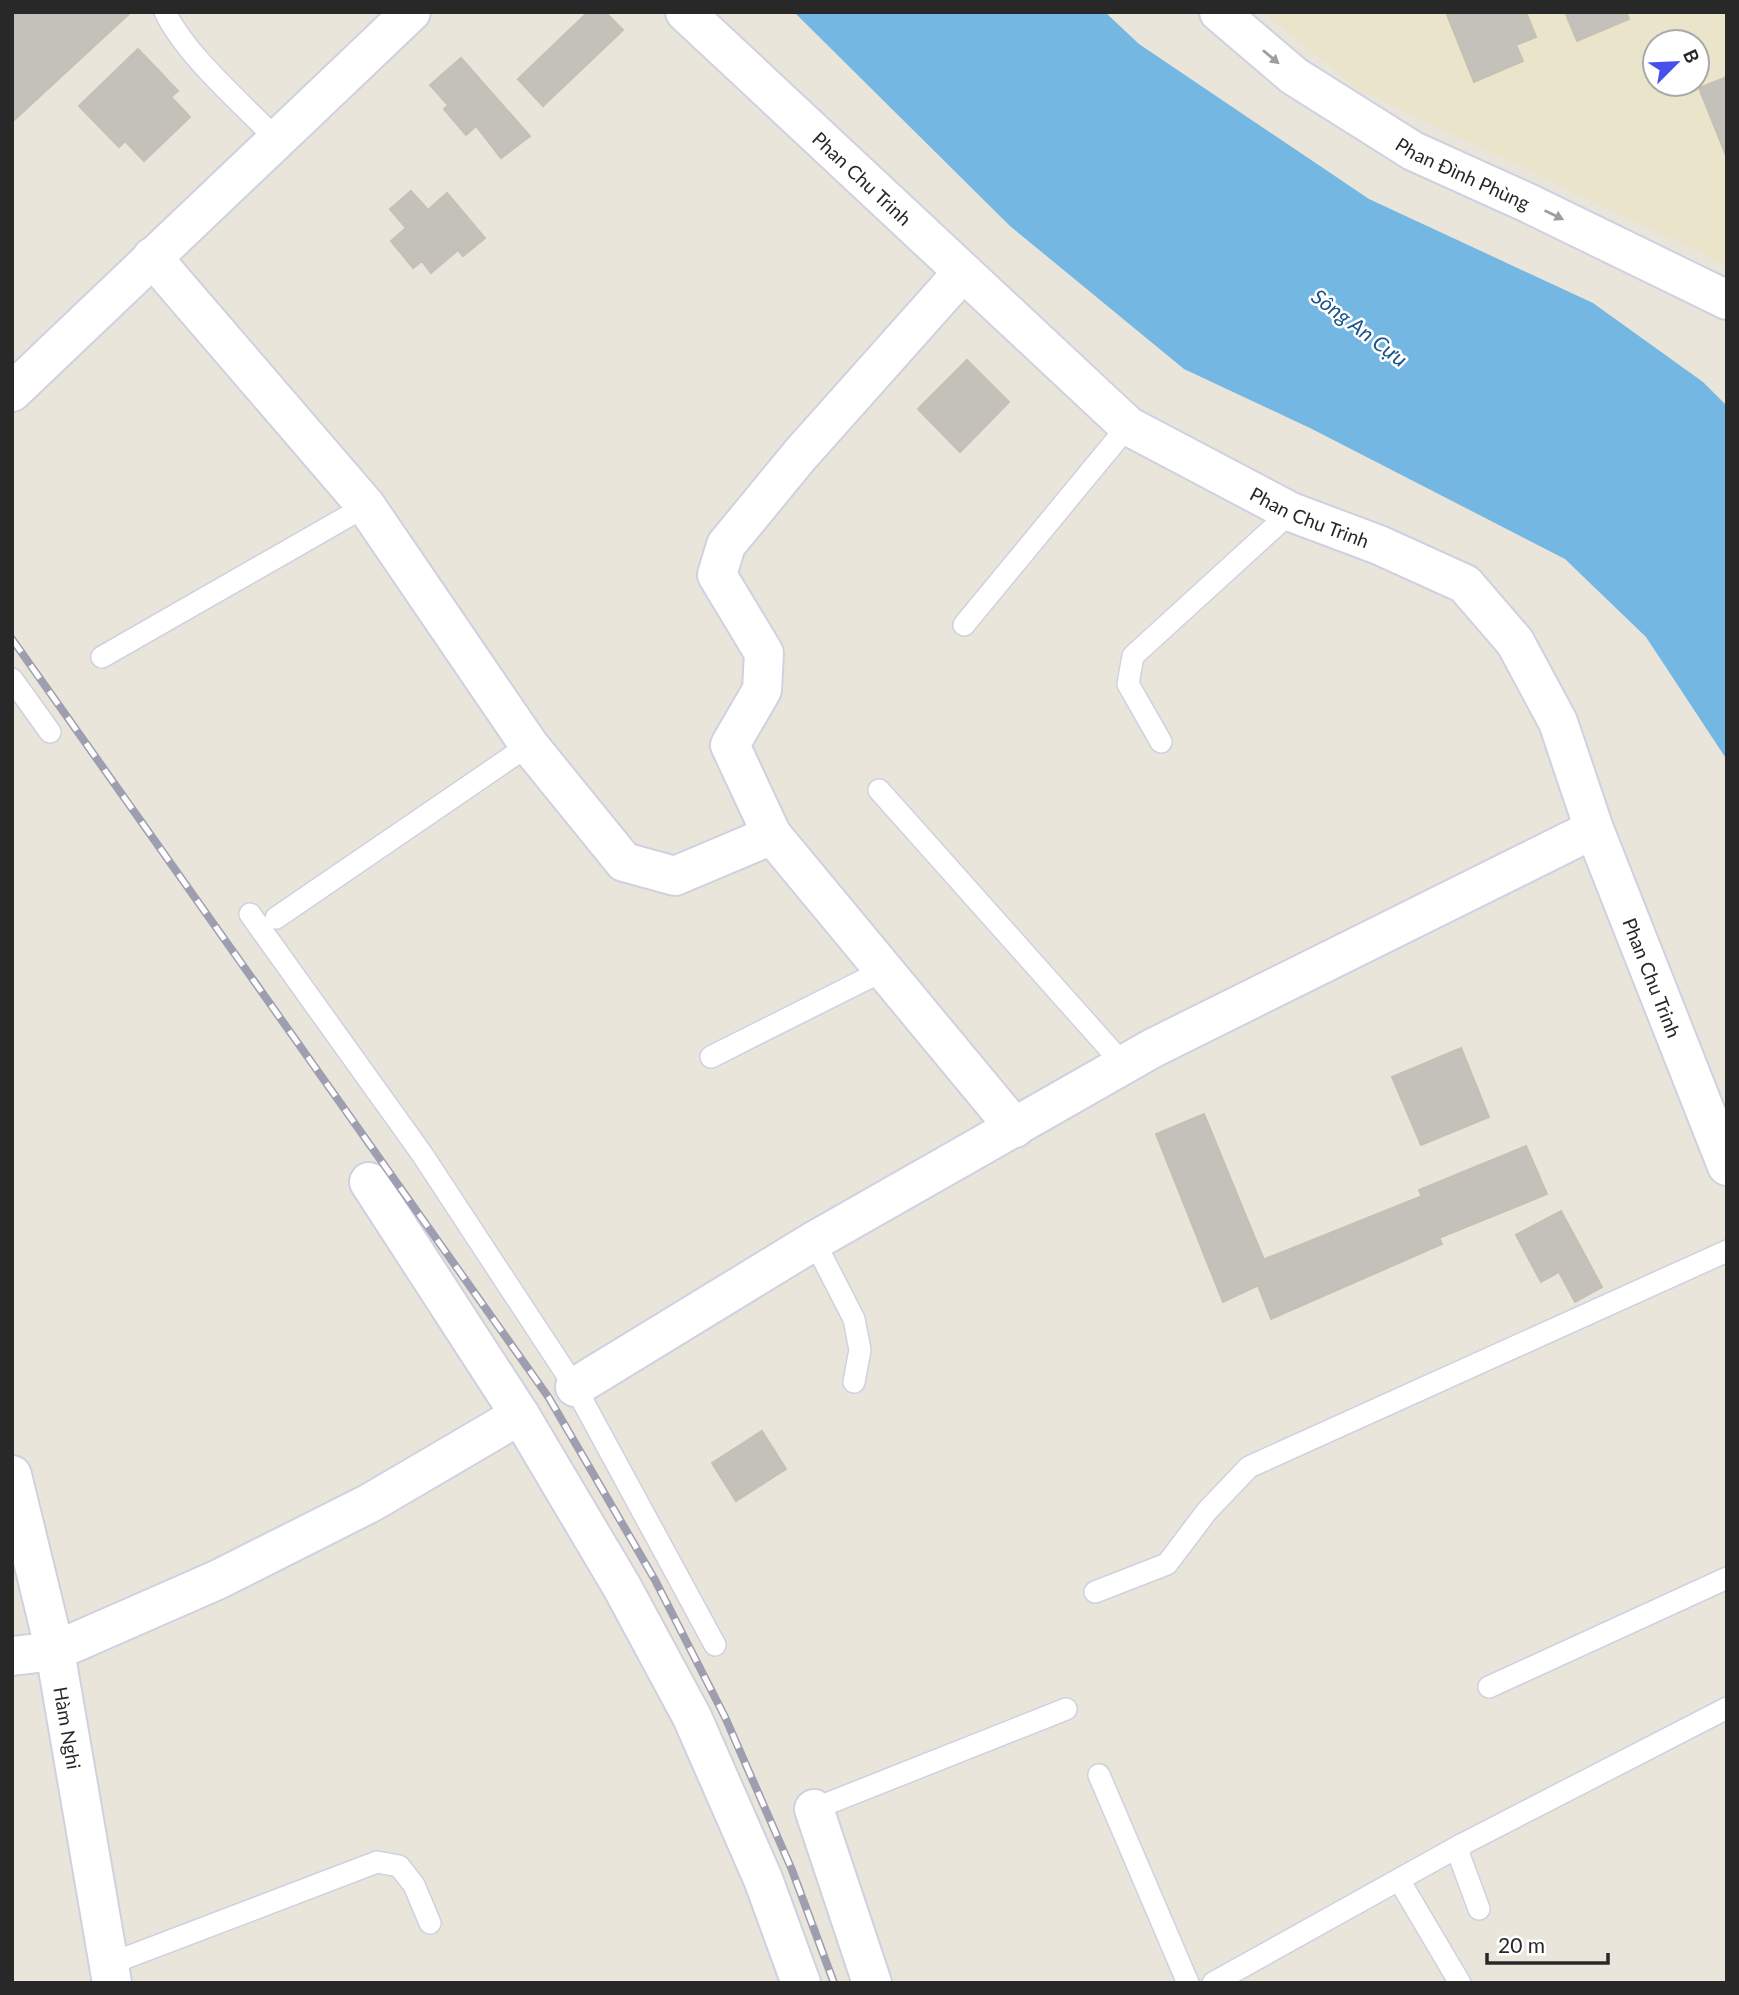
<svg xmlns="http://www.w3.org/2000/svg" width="1739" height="1995" font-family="Lato,sans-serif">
	<rect width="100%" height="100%" fill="#e9e5da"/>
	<!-- education -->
	<path fill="#eae4cb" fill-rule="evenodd" d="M1263,12H1727V268L1707,256L1356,88ZM1655,42H1697V84H1655Z"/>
	<!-- water -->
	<polygon fill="#75b7e3" points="794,12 1105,12 1139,44 1369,199 1593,303 1703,382 1727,406 1727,760 1646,637 1565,559 1312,429 1184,369 1010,226"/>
	<!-- building -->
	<g fill="#c4c1ba" stroke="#c4c1b4" stroke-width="2">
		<polygon points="12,12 131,12 12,122"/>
		<polygon points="588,12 605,12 623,30 543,106 518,79"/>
		<polygon points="1446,12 1526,12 1536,37 1516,45 1523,61 1474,82"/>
		<polygon points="1565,12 1626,12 1629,19 1577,41"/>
		<polygon points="138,49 178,91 171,97 190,117 144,161 125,141 119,147 79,106"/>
		<polygon points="461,58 530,136 501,158 476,126 466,135 444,109 448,105 430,85"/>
		<polygon points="1727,77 1727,158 1699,88"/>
		<polygon points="411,191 428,210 447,193 485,238 463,256 458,250 431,273 422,261 413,268 391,241 406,228 390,209"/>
		<polygon points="967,360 1009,402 960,452 918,409"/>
		<polygon points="1461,1048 1489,1117 1421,1145 1392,1077"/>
		<polygon points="1204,1114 1264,1260 1250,1265 1257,1286 1223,1302 1156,1134"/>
		<polygon points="1526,1146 1547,1194 1439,1238 1419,1190"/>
		<polygon points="1422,1196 1442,1244 1271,1319 1250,1265"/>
		<polygon points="1561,1211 1602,1287 1575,1302 1559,1272 1541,1282 1516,1235"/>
		<polygon points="762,1431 786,1469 736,1501 712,1463"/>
	</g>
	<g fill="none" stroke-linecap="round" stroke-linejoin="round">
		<!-- lane casing -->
		<g stroke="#d0d1e0" stroke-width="24">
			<g id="lane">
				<path d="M165,12C187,57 242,103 277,140"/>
				<polyline points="964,625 1128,426"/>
				<polyline points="102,657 366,506"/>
				<polyline points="12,679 50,732"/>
				<polyline points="1161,742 1128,684 1133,656 1291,512"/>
				<polyline points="879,790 1124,1065"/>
				<polyline points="250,914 422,1154 575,1387 715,1645"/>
				<polyline points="276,918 529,745"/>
				<polyline points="711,1057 884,970"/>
				<polyline points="814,1241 854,1319 860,1350 854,1382"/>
				<polyline points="1095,1592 1167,1564 1207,1511 1249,1467 1727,1251"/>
				<polyline points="1489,1687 1727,1578"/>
				<polyline points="1099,1775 1188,1983"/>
				<polyline points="814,1809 1066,1709"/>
				<polyline points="1399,1880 1460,1983"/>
				<polyline points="1479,1909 1459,1855 1461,1845 1727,1708"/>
				<polyline points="107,1965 377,1862 399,1866 414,1885 430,1923"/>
				<polyline points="1213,1983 1461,1845"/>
			</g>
		</g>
		<!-- street casing -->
		<g stroke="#d0d1e0" stroke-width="42">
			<g id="street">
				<path id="s1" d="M1219,12L1294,76L1413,151L1528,203L1727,300"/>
				<polyline points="152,257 366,506 529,745 624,862 675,876 772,835 1015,1128"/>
				<polyline points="12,392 411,12"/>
				<polyline points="772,835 730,745 762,690 764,653 717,575 726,545 800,455 963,272"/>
				<polyline points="369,1182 520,1415 622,1587 692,1717 763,1879 801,1983"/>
				<polyline points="575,1387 814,1241 1153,1048 1594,829"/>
				<path id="s2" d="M12,1475L55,1651L112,1983"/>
				<polyline points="12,1656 55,1651 217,1580 370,1503 520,1415"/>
				<polyline points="814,1809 872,1983"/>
			</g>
		</g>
		<!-- secondary casing -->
		<g stroke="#d0d1e0" stroke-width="42">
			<g id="secondary">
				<path id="s3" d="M685,12L1128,426L1291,512L1379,545L1465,584L1515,642L1558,722L1594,829L1727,1166"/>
			</g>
		</g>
		<!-- lane -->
		<use href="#lane" stroke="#fff" stroke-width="21"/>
		<!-- street -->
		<use href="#street" stroke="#fff" stroke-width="38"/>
		<!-- secondary -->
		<use href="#secondary" stroke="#fff" stroke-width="38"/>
		<!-- rail casing -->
		<g stroke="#9e9eb1" stroke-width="8">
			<polyline id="rail" points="12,639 549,1398 655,1580 725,1717 792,1870 834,1983"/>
		</g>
		<!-- rail -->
		<use href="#rail" stroke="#fff" stroke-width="5" stroke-dasharray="16" stroke-linecap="butt"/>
	</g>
	<!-- one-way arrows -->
	<defs><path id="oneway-solid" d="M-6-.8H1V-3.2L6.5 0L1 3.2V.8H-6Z" transform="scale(1.75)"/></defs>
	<g fill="#9e9e9e">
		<use href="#oneway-solid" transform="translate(1271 57) rotate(40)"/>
		<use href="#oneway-solid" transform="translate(1554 215) rotate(26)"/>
	</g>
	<g text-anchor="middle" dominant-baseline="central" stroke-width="5" stroke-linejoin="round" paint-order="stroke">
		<!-- street labels -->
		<g font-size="19" fill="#282828" stroke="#fff">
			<text stroke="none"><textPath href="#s1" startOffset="294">Phan Đình Phùng</textPath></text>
			<text stroke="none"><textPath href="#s3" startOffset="243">Phan Chu Trinh</textPath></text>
			<text stroke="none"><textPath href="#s3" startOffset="810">Phan Chu Trinh</textPath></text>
			<text stroke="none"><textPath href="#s3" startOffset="1419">Phan Chu Trinh</textPath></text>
			<text stroke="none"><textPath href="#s2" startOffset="259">Hàm Nghi</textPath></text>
		</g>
		<!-- water labels -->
		<g font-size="21" font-style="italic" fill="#18548b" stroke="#fff">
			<text transform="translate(1360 327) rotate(37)">Sông An Cựu</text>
		</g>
	</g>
	<!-- border -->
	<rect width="1739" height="1995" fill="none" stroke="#282828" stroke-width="28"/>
	<!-- north arrow -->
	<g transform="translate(1676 63) rotate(66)"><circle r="33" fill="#ffffff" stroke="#a9a9a9" stroke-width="2"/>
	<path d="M0-5L12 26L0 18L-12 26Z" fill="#4750ea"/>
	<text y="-10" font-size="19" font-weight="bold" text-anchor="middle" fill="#282828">B</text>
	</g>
	<!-- scale -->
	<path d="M1487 1953v10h121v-10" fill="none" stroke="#282828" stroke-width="3.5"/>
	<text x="1498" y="1953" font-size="21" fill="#282828" stroke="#ffffff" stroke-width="5" paint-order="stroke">20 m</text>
</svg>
